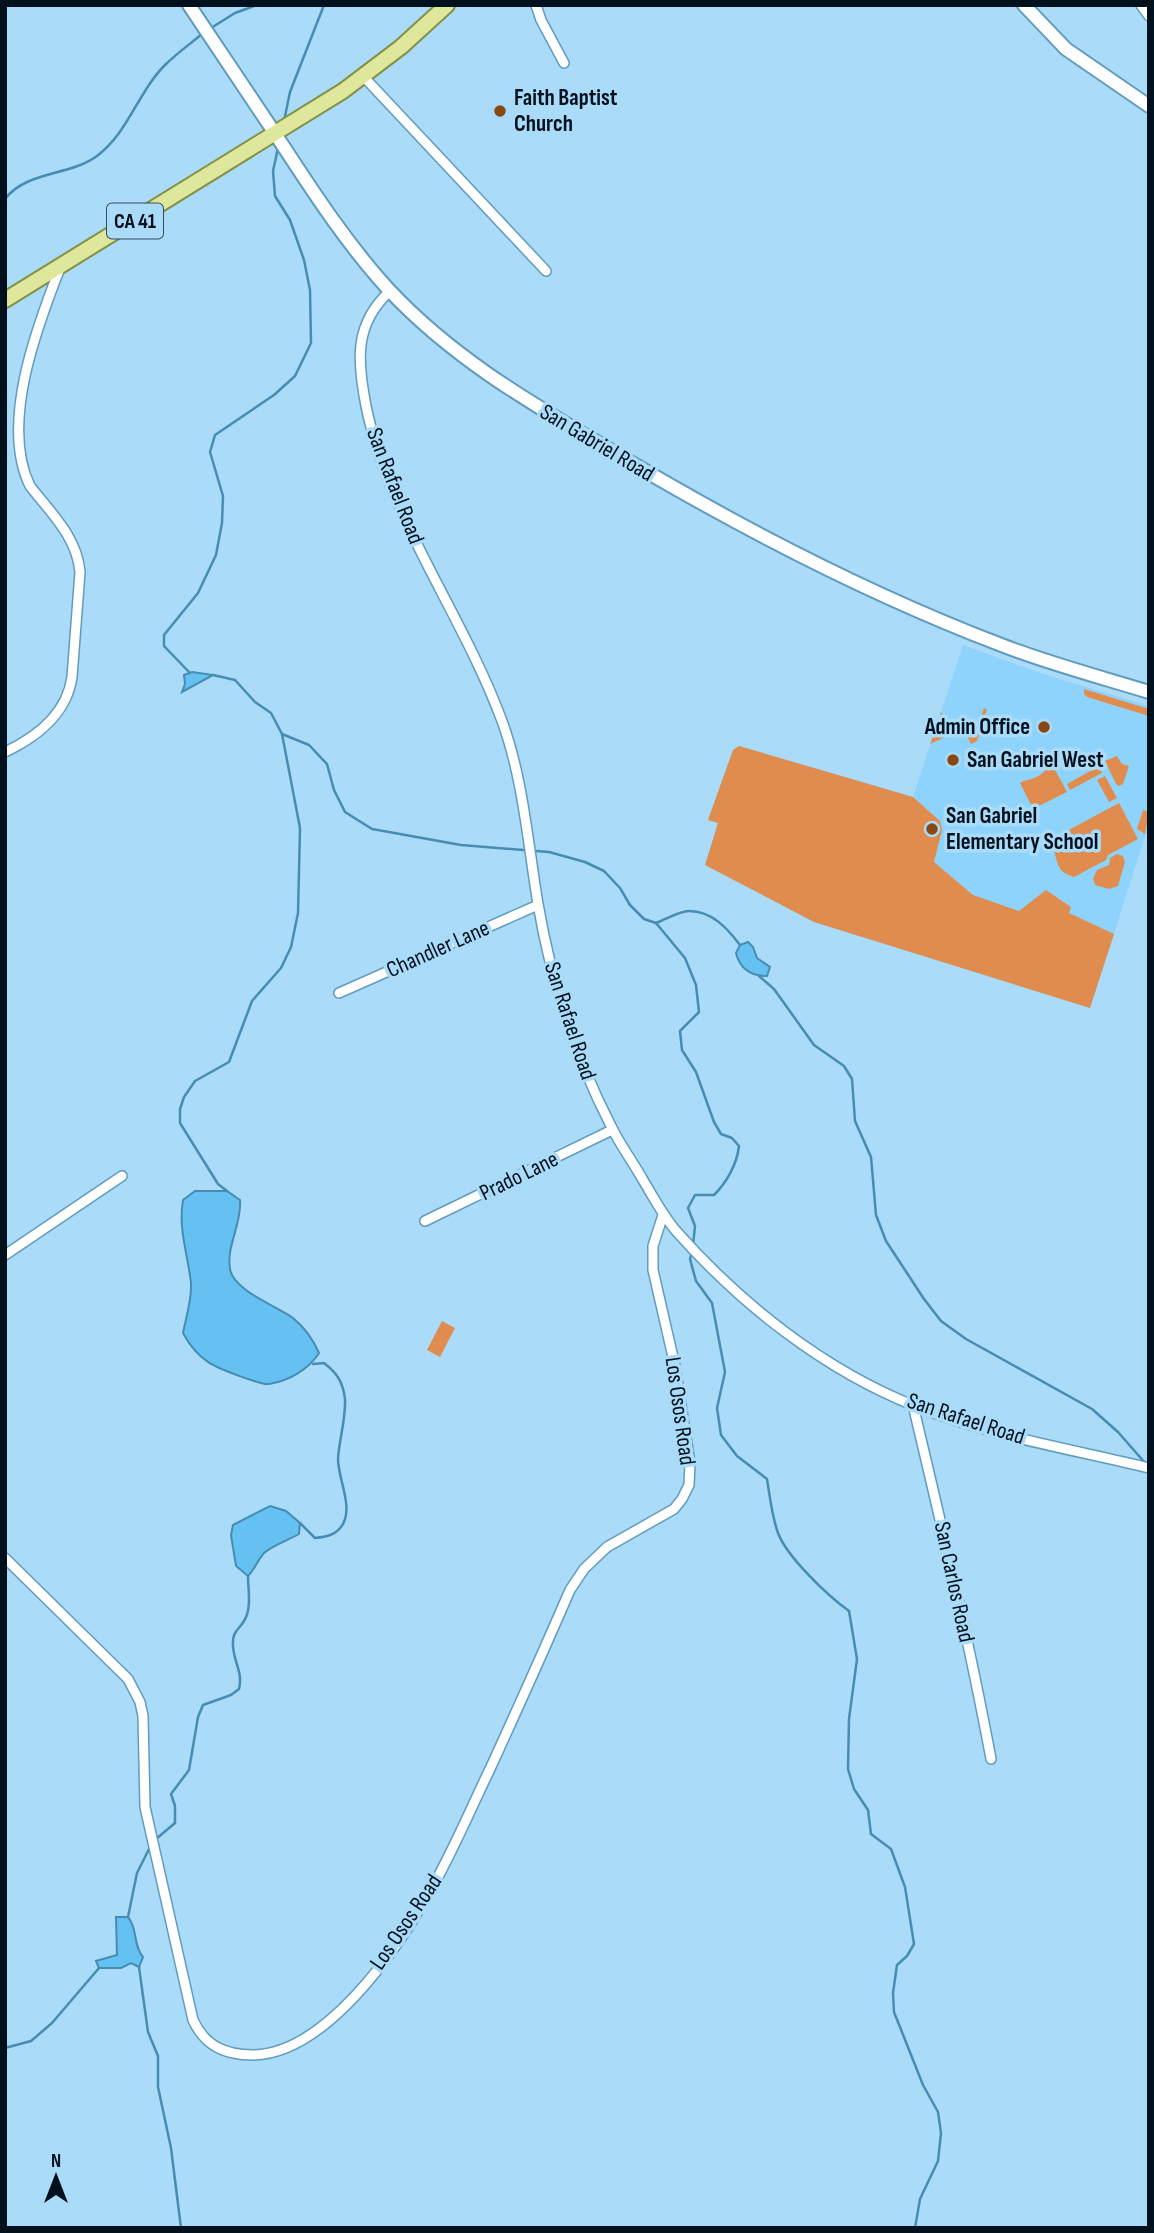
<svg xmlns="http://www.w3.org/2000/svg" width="1154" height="2233" font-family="'Sofia Sans Condensed',sans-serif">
	<rect width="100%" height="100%" fill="#aadbf8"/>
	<!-- built -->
	<polygon fill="#8ed3fc" points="963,645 1043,674 1149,706 1149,824 1090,1008 814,922 705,865 718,823 708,820 733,750 739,746 913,797"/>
	<!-- green -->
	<g fill="#e08c4f">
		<polygon points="1084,689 1149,709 1149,716 1087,697 1084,694"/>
		<polygon points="984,708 987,710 977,741 971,744 965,732 975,733"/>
		<polygon points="941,712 952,734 930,744"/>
		<polygon points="739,746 913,797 940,821 942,830 934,862 973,895 1019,911 1046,890 1071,907 1069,913 1114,934 1090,1008 814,922 705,865 718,823 708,820 733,750"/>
		<polygon points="1117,756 1122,764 1129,766 1123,784 1119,786 1116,784 1105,761"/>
		<path d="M1053,766L1067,792L1033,809L1020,783C1026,779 1033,780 1040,775C1046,771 1047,767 1053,766Z"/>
		<polygon points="1099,766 1102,773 1070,790 1067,784"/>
		<polygon points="1105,776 1117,798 1109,802 1097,780"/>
		<path d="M1119,803L1138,839L1108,855L1106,860L1074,877C1058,872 1058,866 1054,850L1069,841L1065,832Z"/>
		<polygon points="1143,810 1149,812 1145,834 1137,829"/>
		<polygon points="1117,854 1123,856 1125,862 1118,886 1109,889 1095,885 1093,879 1097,870 1109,865 1110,858"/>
		<polygon points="442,1321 455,1328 440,1357 427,1350"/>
	</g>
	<!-- water -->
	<g fill="#66c1f3" stroke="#478cb2" stroke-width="2">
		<polygon points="192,672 213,675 182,692 185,684 184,675"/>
		<path d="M748,942L753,947L757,958L770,967L767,976C751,976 740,969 736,953L740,945Z"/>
		<path d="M195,1191H227L240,1200C242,1224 226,1246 230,1269C233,1290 276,1306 293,1318C304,1327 313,1339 319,1353C309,1369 289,1381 269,1384C263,1385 255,1381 248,1379C217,1368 199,1363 183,1333C186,1317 192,1300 191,1283C188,1255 178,1229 183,1200Z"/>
		<path d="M270,1506L286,1511L300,1523L299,1534C289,1540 273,1545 264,1553C257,1561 255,1569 248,1576L236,1566L231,1535L233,1525Z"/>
		<path d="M116,1917H128C138,1929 133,1946 143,1957L139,1967L131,1963L121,1968H99L96,1961L117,1955Z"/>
	</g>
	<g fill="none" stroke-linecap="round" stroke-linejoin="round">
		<!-- stream -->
		<g stroke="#478cb2" stroke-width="2.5">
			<polyline points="211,28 235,13 257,5"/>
			<polyline points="284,121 290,92 324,5"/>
			<path d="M5,199C26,171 70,176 97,156C128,133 138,92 165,65C176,54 190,44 202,34"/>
			<polyline points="189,672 164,646 164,635 198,593 216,555 222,523 223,496 210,452 215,435 274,395 295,376 311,343 310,290 304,260 290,220 275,196 273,171 278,148"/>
			<polyline points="213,675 235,680 255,702 271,713 282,734 300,828 298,913 291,947 281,968 252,1001 229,1062 195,1081 184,1097 180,1109 180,1123 218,1184 227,1191"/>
			<path d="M282,734L309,745L327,764L334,790L345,812L372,829L461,845L549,852L585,862L604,871L620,888L630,905L644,919L656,923L685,958L696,985L699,1012L680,1031L682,1050L696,1072L714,1122L721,1134L732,1138L739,1146C737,1164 727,1182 714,1195H695L688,1208L695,1226L693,1245"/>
			<path d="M656,923C665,920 679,911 689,911C712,911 727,928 740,945"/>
			<polyline points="759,976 774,989 814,1045 844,1066 852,1079 855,1121 871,1157 876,1215 886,1241 924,1299 941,1321 966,1339 1092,1409 1118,1432 1146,1464"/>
			<path d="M692,1252L690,1259L696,1281L712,1303L725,1372L717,1408L721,1435L737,1456L767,1479C770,1497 772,1517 778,1533C787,1557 828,1596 849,1611L857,1659L849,1719L848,1769L854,1789L868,1810L871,1834L891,1849L905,1887L914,1944L907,1956L897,1965L893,1993L894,2012L923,2085L938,2112L941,2133L938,2161L920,2199L915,2228"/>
			<path d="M300,1523L315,1538C326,1537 337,1535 343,1524C353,1505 338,1479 338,1459C339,1440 346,1419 345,1399C343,1382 337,1373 324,1363L313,1364"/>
			<path d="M156,1839L175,1823V1806L171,1794L189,1770L198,1717L203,1705L231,1695L239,1689C243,1672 234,1663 233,1646C232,1631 238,1631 244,1621C252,1609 248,1589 248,1576"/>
			<polyline points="128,1917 137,1873 150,1847"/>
			<polyline points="139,1967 148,2032 158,2056 158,2087 171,2148 181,2228"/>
			<polyline points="5,2048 31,2041 52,2023 99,1968"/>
		</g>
		<!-- street casing -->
		<g stroke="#609cbe" stroke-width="12">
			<g id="street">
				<polyline points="536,5 541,20 564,63"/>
				<polyline points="1141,5 1149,16"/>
				<polyline points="363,76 546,271"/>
				<path d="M390,291C354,324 357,360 366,406C389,519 462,613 502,721C523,778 528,844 538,904C551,980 576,1058 611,1126C620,1145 633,1162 643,1180C654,1198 663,1216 677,1232C741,1304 824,1370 915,1406C990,1436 1071,1449 1149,1468"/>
				<path d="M5,752C37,737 67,713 72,677L80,572C77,537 51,513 30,486C0,425 36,329 60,268"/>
				<polyline points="339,993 538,905"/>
				<polyline points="425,1221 612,1130"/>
				<polyline points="5,1255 122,1176"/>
				<path d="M913,1405C941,1523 969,1641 991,1759"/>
				<path d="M5,1558L128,1679L140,1702L143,1716L145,1807L193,2020C205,2046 225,2055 253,2055C325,2054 396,1951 429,1893C452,1854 470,1810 490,1769C517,1710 544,1650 570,1590L584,1569L607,1547L674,1509L682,1499L689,1485L690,1463L675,1366L653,1270V1246L663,1215"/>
			</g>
		</g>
		<!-- secondary casing -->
		<g stroke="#609cbe" stroke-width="16">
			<g id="secondary">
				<path d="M189,5C218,48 246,90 274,132C310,187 345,242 389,290C451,356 524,399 600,444C729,522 862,592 1004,646C1051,664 1100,677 1149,692"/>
				<polyline points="1024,5 1066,49 1149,106"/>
			</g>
		</g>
		<!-- primary casing -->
		<g stroke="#839145" stroke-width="18">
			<polyline id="primary" points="5,300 343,91 401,47 447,5"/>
		</g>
		<!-- street -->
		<use href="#street" stroke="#fff" stroke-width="9"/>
		<!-- secondary -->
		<use href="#secondary" stroke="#fff" stroke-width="12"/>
		<!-- primary -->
		<use href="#primary" stroke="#dfe79d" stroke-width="14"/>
	</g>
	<!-- markers -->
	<g fill="#8a4913" stroke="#aadbf8" stroke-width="2.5">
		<circle cx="500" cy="111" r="7"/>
		<circle cx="1044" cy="727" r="7"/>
		<circle cx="953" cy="760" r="7"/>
		<circle cx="932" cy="829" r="7"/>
	</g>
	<g text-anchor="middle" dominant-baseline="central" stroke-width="7" stroke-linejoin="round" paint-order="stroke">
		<!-- shield labels -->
		<rect fill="#aadbf8" stroke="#334d5e" stroke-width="2" x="107" y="203.5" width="56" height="35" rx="5"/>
		<g font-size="21" font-weight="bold" fill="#00101c">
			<text x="135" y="221">CA 41</text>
		</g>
		<!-- poi labels -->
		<g font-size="23" font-weight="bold" fill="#00101c" stroke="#aadbf8" text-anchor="start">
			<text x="514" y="98">Faith Baptist<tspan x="514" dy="26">Church</tspan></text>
			<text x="1030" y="727" text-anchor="end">Admin Office</text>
			<text x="967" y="760">San Gabriel West</text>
			<text x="946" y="816">San Gabriel<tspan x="946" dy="26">Elementary School</tspan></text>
		</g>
		<!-- street labels -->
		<g font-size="23" fill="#00101c" stroke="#aadbf8">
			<text transform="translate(597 443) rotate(31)">San Gabriel Road</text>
			<text transform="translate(395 486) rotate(69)">San Rafael Road</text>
			<text transform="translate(438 949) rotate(-24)">Chandler Lane</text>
			<text transform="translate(570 1021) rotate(72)">San Rafael Road</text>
			<text transform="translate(519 1176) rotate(-26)">Prado Lane</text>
			<text transform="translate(680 1411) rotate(82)">Los Osos Road</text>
			<text transform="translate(966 1419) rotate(18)">San Rafael Road</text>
			<text transform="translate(954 1582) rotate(78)">San Carlos Road</text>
			<text transform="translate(406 1922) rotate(-56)">Los Osos Road</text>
		</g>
	</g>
	<!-- border -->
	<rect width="1154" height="2233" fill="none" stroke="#00101c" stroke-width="14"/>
	<!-- north arrow -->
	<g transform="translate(56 2177)" stroke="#aadbf8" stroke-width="5" paint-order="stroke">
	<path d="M0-5L12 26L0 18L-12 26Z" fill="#00101c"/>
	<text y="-10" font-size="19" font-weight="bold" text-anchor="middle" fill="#00101c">N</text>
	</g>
</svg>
